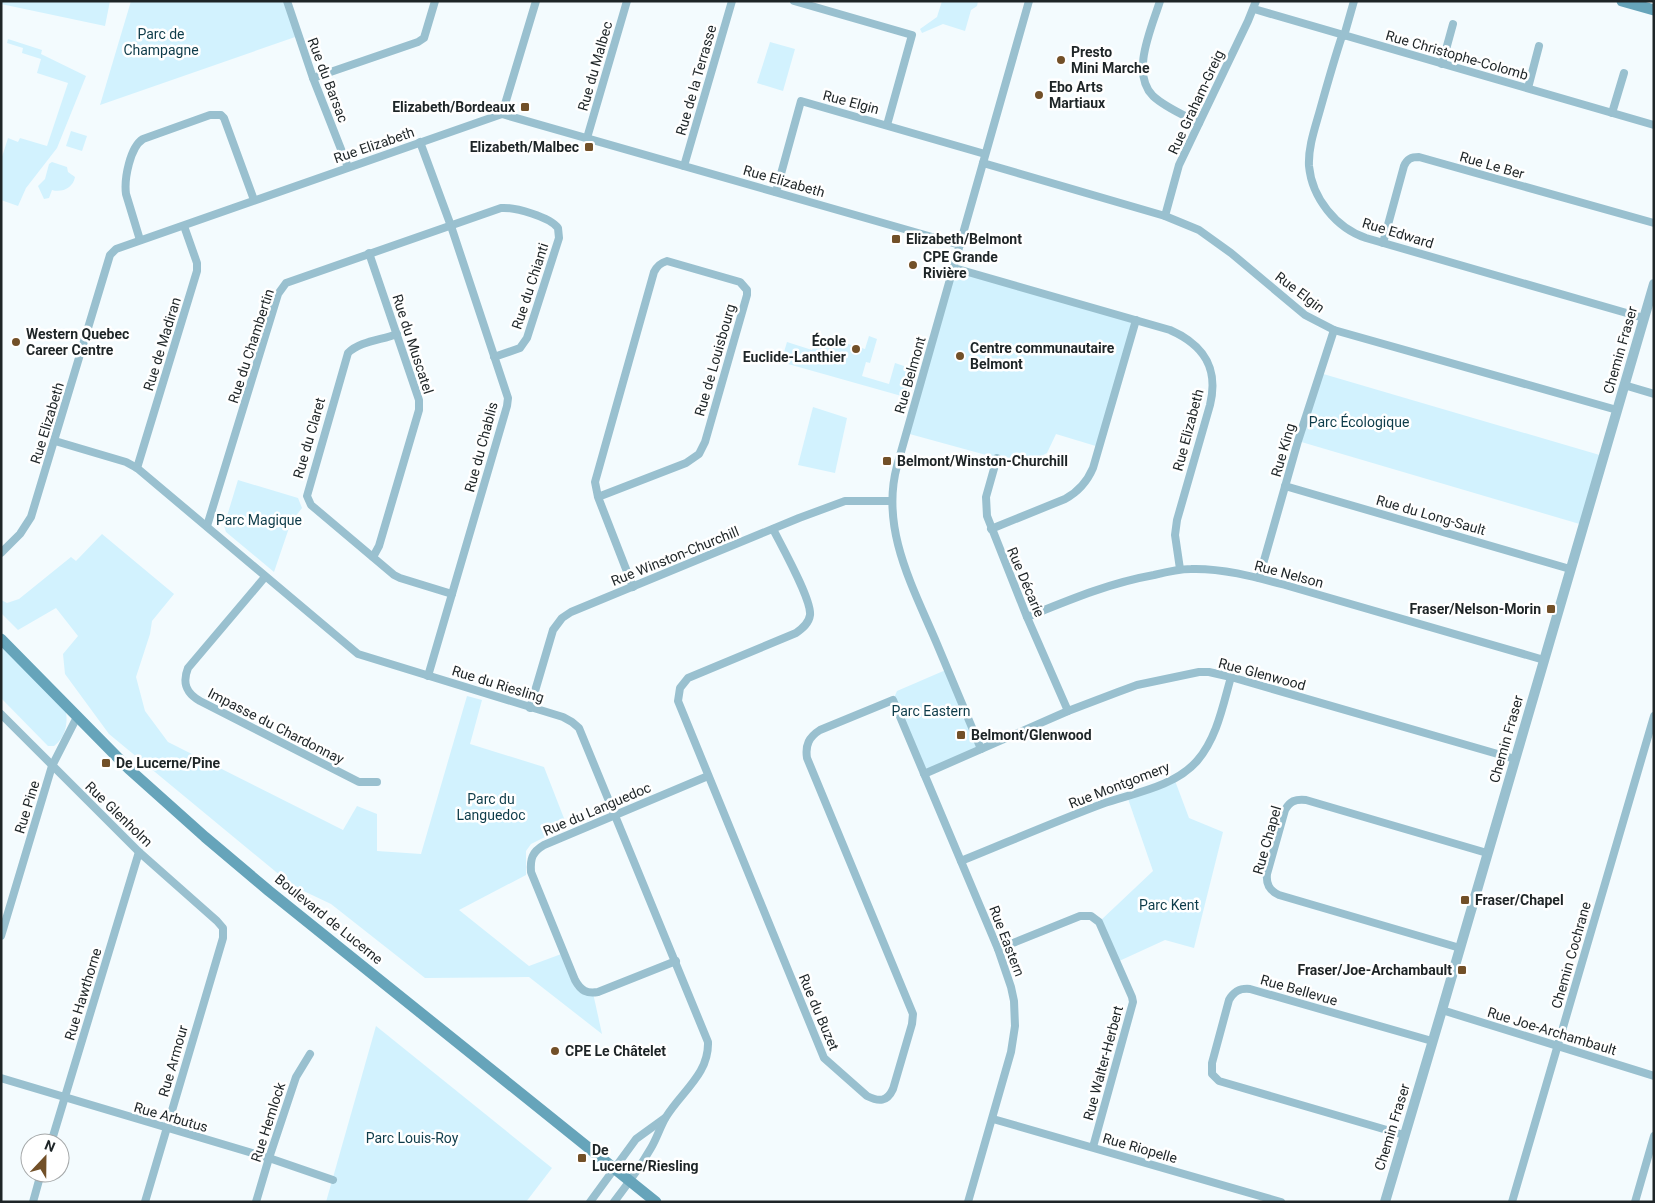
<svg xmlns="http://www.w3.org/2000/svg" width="1655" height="1203" font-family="Roboto,sans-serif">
	<rect width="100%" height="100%" fill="#f3fbfe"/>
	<!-- green -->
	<g fill="#d2f2fe">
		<polygon points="1,1 110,1 105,26 1,4"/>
		<polygon points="131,1 287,1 298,36 100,105"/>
		<polygon points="942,1 978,1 977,6 971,10 965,31 943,24 922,33 920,29 937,17"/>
		<polygon points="8,39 42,50 41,54 86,76 57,148 26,188 18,206 1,200 1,160 8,138 18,142 20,138 47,146 68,83 37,73 41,59 22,53 23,48 7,43"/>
		<polygon points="770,42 795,49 783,91 757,83"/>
		<polygon points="71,131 87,136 82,151 66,146"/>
		<path d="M52,162L67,167L68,172L75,177C73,188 62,193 52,190L49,198L44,199L38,186L45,179L49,164Z"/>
		<polygon points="954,268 1136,320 1099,447 1056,434 1047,453 1027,463 997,458 906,433"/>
		<polygon points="817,335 865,349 869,336 877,339 870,363 866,362 862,376 889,384 895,363 913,369 905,397 781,362 787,342 812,350"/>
		<polygon points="1320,373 1603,456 1583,525 1298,441"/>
		<polygon points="813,407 847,418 835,473 798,465"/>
		<polygon points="238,480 298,498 302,508 291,522 274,572 226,532 224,526"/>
		<polygon points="102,534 174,594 152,621 150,634 136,677 145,711 168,742 343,830 357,806 377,814 377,851 421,854 467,696 482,700 470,744 544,767 567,826 531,844 526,851 526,875 459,910 529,966 564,953 575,980 593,993 602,1034 529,977 425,978 331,904 293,886 109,734 65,674 63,654 78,636 56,608 18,630 1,613 1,600 7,603 19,599 71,557 76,561"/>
		<path d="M1,641L66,712C68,724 65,738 54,746H48L1,698Z"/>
		<polygon points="948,669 981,749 924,774 893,700 897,691"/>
		<polygon points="1174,778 1189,818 1223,832 1194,948 1165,940 1117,962 1099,922 1153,871 1127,796"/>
		<polygon points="376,1026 552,1168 526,1202 326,1202"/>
	</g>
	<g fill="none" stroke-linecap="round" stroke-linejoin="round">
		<!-- minor -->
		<g stroke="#99c0cf" stroke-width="8">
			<polyline points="287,1 313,78 348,167"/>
			<polyline points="794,1 912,35 887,125"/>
			<path d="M1160,1C1152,27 1130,73 1153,96C1166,108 1184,115 1199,123"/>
			<polyline points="1254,9 1654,125"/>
			<path d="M1342,36C1334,60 1327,85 1320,110C1315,128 1308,147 1309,166C1312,198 1336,228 1366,238L1644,318"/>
			<polyline points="1344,36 1354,1"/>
			<polyline points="1442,64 1453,24"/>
			<polyline points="313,78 418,42 424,38 435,1"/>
			<polyline points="1528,88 1539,46"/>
			<polyline points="1612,113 1624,73"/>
			<polyline points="502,114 536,1"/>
			<polyline points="587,138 627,1"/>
			<polyline points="420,142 451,226 508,398 507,406 428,676"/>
			<polyline points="983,163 1165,216 1199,230 1231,253 1305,315 1334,330 1617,410"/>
			<polyline points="684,166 732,1"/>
			<polyline points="776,192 801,101 985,154"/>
			<polyline points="1165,216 1179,165 1248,21 1256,1"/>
			<path d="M140,240L126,194C124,179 130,147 143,139L210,115H221L224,118L254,200"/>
			<path d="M1383,243L1404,166C1407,159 1411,157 1419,157L1654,223"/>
			<polyline points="369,253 419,400 419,410 379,546 373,557"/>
			<path d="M954,268L1170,330C1204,345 1219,368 1210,405L1177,520L1175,535L1180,569"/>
			<path d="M397,334C382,340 360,341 348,353L307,496L311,505L394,575L400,578L452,594"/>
			<polyline points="1624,385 1654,394"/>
			<path d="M55,441L126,462L137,468L358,654L563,717L572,722L579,728L708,1042C709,1074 682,1091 666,1117C660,1127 657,1138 651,1148C640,1167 627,1185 614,1202"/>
			<polyline points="997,458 986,497 987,516 1027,617 1068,711"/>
			<polyline points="137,468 197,271 197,263 184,226"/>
			<polyline points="1285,486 1570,569"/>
			<path d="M598,497L686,463L699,454L705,442L747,295V290L740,282L667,261C660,263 657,266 654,272L595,482L598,497L633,587"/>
			<path d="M207,526L278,294L286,283L501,208C515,207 550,217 558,228L559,238L527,338L520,348L494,357"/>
			<path d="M773,529C781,545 812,600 810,615C809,623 803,628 796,633L688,678L680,688L678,701L824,1058L867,1096C879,1102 887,1102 893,1089L912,1024L913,1014L807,758C805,745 809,737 820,730L893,700L998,949L1011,987L1014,1001L1015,1026L1011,1052L968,1202"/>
			<path d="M991,529L1065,499C1078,492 1087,482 1093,468L1136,320"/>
			<polyline points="1,553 20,534 31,517 110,255 116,249 502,114 960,245"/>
			<path d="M265,577L188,668C182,683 186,693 200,701L359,782H377"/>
			<polyline points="1259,578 1298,441 1334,330"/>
			<path d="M1027,617C1069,600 1109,583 1154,575C1166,572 1178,569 1191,569C1222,568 1255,577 1285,585L1544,660"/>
			<polyline points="530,708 553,630 562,618 571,612 799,518 845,501 892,501"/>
			<polyline points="1,714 139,852 217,921 223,928 223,938 145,1202"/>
			<path d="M981,749C966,714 952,679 937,644C913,587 880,529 897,466L1029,1"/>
			<polyline points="924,774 1068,711 1118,692 1137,685 1199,672 1209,672 1231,677 1515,759"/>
			<path d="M961,861C1008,842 1054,822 1102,804C1133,793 1174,787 1197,761C1217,738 1223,705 1231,677"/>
			<polyline points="1,936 52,766 77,717"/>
			<path d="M1460,948L1279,895C1269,890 1266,884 1267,874L1285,810C1290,801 1295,799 1306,800L1487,853"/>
			<polyline points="998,949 1080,916 1091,916 1099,922 1132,997 1133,1002 1093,1147"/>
			<path d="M676,961L598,992C587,994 581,991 575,980L531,872C530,859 532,852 544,845L708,776"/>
			<polyline points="1442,1010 1654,1076"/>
			<polyline points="1,1078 269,1158 333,1180"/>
			<polyline points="993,1119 1281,1202"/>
			<path d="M1404,1135L1219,1081L1212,1074V1063L1229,1000C1234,991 1240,988 1250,989L1432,1041"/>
			<polyline points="51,1143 139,852"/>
			<polyline points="33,1202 41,1173"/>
			<polyline points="256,1202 269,1158 296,1077 310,1054"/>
			<polyline points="590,1202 636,1139 665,1118"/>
			<polyline points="1512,1202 1654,716"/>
			<polyline points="1635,1202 1654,1136"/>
		</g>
		<!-- tertiary -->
		<polyline stroke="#99c0cf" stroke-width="10" points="1385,1202 1442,1010 1654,284"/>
		<!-- secondary -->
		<g stroke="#66a4ba" stroke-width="11">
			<polyline points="1622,1 1654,10"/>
			<polyline points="1,639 129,769 205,837 269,891 656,1202"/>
		</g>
	</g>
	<!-- markers -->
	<g fill="#725028" stroke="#fff" stroke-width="2">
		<circle cx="1061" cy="60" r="5"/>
		<circle cx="1039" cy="95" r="5"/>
		<rect x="520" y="102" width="10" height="10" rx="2.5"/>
		<rect x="584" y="142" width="10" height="10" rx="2.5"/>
		<rect x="891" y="234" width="10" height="10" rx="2.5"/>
		<circle cx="913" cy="265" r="5"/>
		<circle cx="16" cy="342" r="5"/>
		<circle cx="856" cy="349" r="5"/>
		<circle cx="960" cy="356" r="5"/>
		<rect x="882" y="456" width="10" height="10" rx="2.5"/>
		<rect x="1546" y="604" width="10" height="10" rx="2.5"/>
		<rect x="956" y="730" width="10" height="10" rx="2.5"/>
		<rect x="101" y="758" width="10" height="10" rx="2.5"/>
		<rect x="1460" y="895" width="10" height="10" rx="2.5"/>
		<rect x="1457" y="965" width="10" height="10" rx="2.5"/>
		<circle cx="555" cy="1051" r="5"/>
		<rect x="577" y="1153" width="10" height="10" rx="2.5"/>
	</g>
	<g text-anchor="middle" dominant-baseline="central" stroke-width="5" stroke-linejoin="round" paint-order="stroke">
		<!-- park labels -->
		<g font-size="14" fill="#0e3c4a" stroke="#fff">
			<text x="161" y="34">Parc de<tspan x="161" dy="16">Champagne</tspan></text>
			<text x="1359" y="422">Parc Écologique</text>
			<text x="259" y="520">Parc Magique</text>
			<text x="931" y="711">Parc Eastern</text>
			<text x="491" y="799">Parc du<tspan x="491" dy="16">Languedoc</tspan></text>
			<text x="1169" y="905">Parc Kent</text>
			<text x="412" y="1138">Parc Louis-Roy</text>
		</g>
		<!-- poi labels -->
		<g font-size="14" font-weight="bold" fill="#1e2527" stroke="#fff" text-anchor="start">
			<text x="1071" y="52">Presto<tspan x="1071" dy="16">Mini Marche</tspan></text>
			<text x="1049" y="87">Ebo Arts<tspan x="1049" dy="16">Martiaux</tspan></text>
			<text x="515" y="107" text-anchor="end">Elizabeth/Bordeaux</text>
			<text x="579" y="147" text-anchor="end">Elizabeth/Malbec</text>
			<text x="906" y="239">Elizabeth/Belmont</text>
			<text x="923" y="257">CPE Grande<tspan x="923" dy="16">Rivière</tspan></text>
			<text x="26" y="334">Western Quebec<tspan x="26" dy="16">Career Centre</tspan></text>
			<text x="846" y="341" text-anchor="end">École<tspan x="846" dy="16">Euclide-Lanthier</tspan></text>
			<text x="970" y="348">Centre communautaire<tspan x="970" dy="16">Belmont</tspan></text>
			<text x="897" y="461">Belmont/Winston-Churchill</text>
			<text x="1541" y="609" text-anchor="end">Fraser/Nelson-Morin</text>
			<text x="971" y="735">Belmont/Glenwood</text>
			<text x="116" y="763">De Lucerne/Pine</text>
			<text x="1475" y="900">Fraser/Chapel</text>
			<text x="1452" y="970" text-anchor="end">Fraser/Joe-Archambault</text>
			<text x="565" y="1051">CPE Le Châtelet</text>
			<text x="592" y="1150">De<tspan x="592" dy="16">Lucerne/Riesling</tspan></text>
		</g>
		<!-- street labels -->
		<g font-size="14" fill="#1e2527" stroke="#fff">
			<text transform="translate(1457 55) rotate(16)">Rue Christophe-Colomb</text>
			<text transform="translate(595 66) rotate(-74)">Rue du Malbec</text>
			<text transform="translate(328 80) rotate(69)">Rue du Barsac</text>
			<text transform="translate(696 80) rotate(-74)">Rue de la Terrasse</text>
			<text transform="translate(851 102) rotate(15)">Rue Elgin</text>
			<text transform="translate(1196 102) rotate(-65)">Rue Graham-Greig</text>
			<text transform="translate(374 145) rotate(-19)">Rue Elizabeth</text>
			<text transform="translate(1492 165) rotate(16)">Rue Le Ber</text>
			<text transform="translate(784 181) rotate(16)">Rue Elizabeth</text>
			<text transform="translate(1398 233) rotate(17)">Rue Edward</text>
			<text transform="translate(530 286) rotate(-72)">Rue du Chianti</text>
			<text transform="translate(1300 292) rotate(37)">Rue Elgin</text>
			<text transform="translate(162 344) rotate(-73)">Rue de Madiran</text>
			<text transform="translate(413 344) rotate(72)">Rue du Muscatel</text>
			<text transform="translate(251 346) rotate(-72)">Rue du Chambertin</text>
			<text transform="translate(1620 350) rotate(-74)">Chemin Fraser</text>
			<text transform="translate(715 360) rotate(-74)">Rue de Louisbourg</text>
			<text transform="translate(910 375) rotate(-74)">Rue Belmont</text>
			<text transform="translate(47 423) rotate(-73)">Rue Elizabeth</text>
			<text transform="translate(1188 430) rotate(-75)">Rue Elizabeth</text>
			<text transform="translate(309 438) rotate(-74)">Rue du Claret</text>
			<text transform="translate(481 447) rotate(-75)">Rue du Chablis</text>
			<text transform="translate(1283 450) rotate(-74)">Rue King</text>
			<text transform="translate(1431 515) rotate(16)">Rue du Long-Sault</text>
			<text transform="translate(675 556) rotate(-22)">Rue Winston-Churchill</text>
			<text transform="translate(1289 574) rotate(15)">Rue Nelson</text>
			<text transform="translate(1026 582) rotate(67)">Rue Décarie</text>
			<text transform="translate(1262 674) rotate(15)">Rue Glenwood</text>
			<text transform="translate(498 684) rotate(17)">Rue du Riesling</text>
			<text transform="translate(276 726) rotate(27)">Impasse du Chardonnay</text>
			<text transform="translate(1506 739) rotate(-74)">Chemin Fraser</text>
			<text transform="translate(1119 785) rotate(-21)">Rue Montgomery</text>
			<text transform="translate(27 807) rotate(-73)">Rue Pine</text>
			<text transform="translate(597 809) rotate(-23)">Rue du Languedoc</text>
			<text transform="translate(119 814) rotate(44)">Rue Glenholm</text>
			<text transform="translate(1267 840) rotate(-74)">Rue Chapel</text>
			<text transform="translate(329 919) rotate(39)">Boulevard de Lucerne</text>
			<text transform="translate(1007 941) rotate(69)">Rue Eastern</text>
			<text transform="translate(1571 955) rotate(-74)">Chemin Cochrane</text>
			<text transform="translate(1299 990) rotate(16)">Rue Bellevue</text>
			<text transform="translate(83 994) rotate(-73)">Rue Hawthorne</text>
			<text transform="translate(819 1012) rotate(67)">Rue du Buzet</text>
			<text transform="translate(1552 1031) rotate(17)">Rue Joe-Archambault</text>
			<text transform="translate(173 1061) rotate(-74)">Rue Armour</text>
			<text transform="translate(1103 1063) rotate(-75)">Rue Walter-Herbert</text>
			<text transform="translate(171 1117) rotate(16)">Rue Arbutus</text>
			<text transform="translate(268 1122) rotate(-72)">Rue Hemlock</text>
			<text transform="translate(1392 1127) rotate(-73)">Chemin Fraser</text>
			<text transform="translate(1140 1148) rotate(16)">Rue Riopelle</text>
		</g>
	</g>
	<!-- border -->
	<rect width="1655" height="1203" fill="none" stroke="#1e2527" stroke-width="5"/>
	<!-- north arrow -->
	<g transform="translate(45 1158) rotate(22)"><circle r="24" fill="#ffffff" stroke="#a5a8a9"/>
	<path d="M0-4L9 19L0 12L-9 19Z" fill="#725028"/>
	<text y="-8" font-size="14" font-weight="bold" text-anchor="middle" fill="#1e2527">N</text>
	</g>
</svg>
